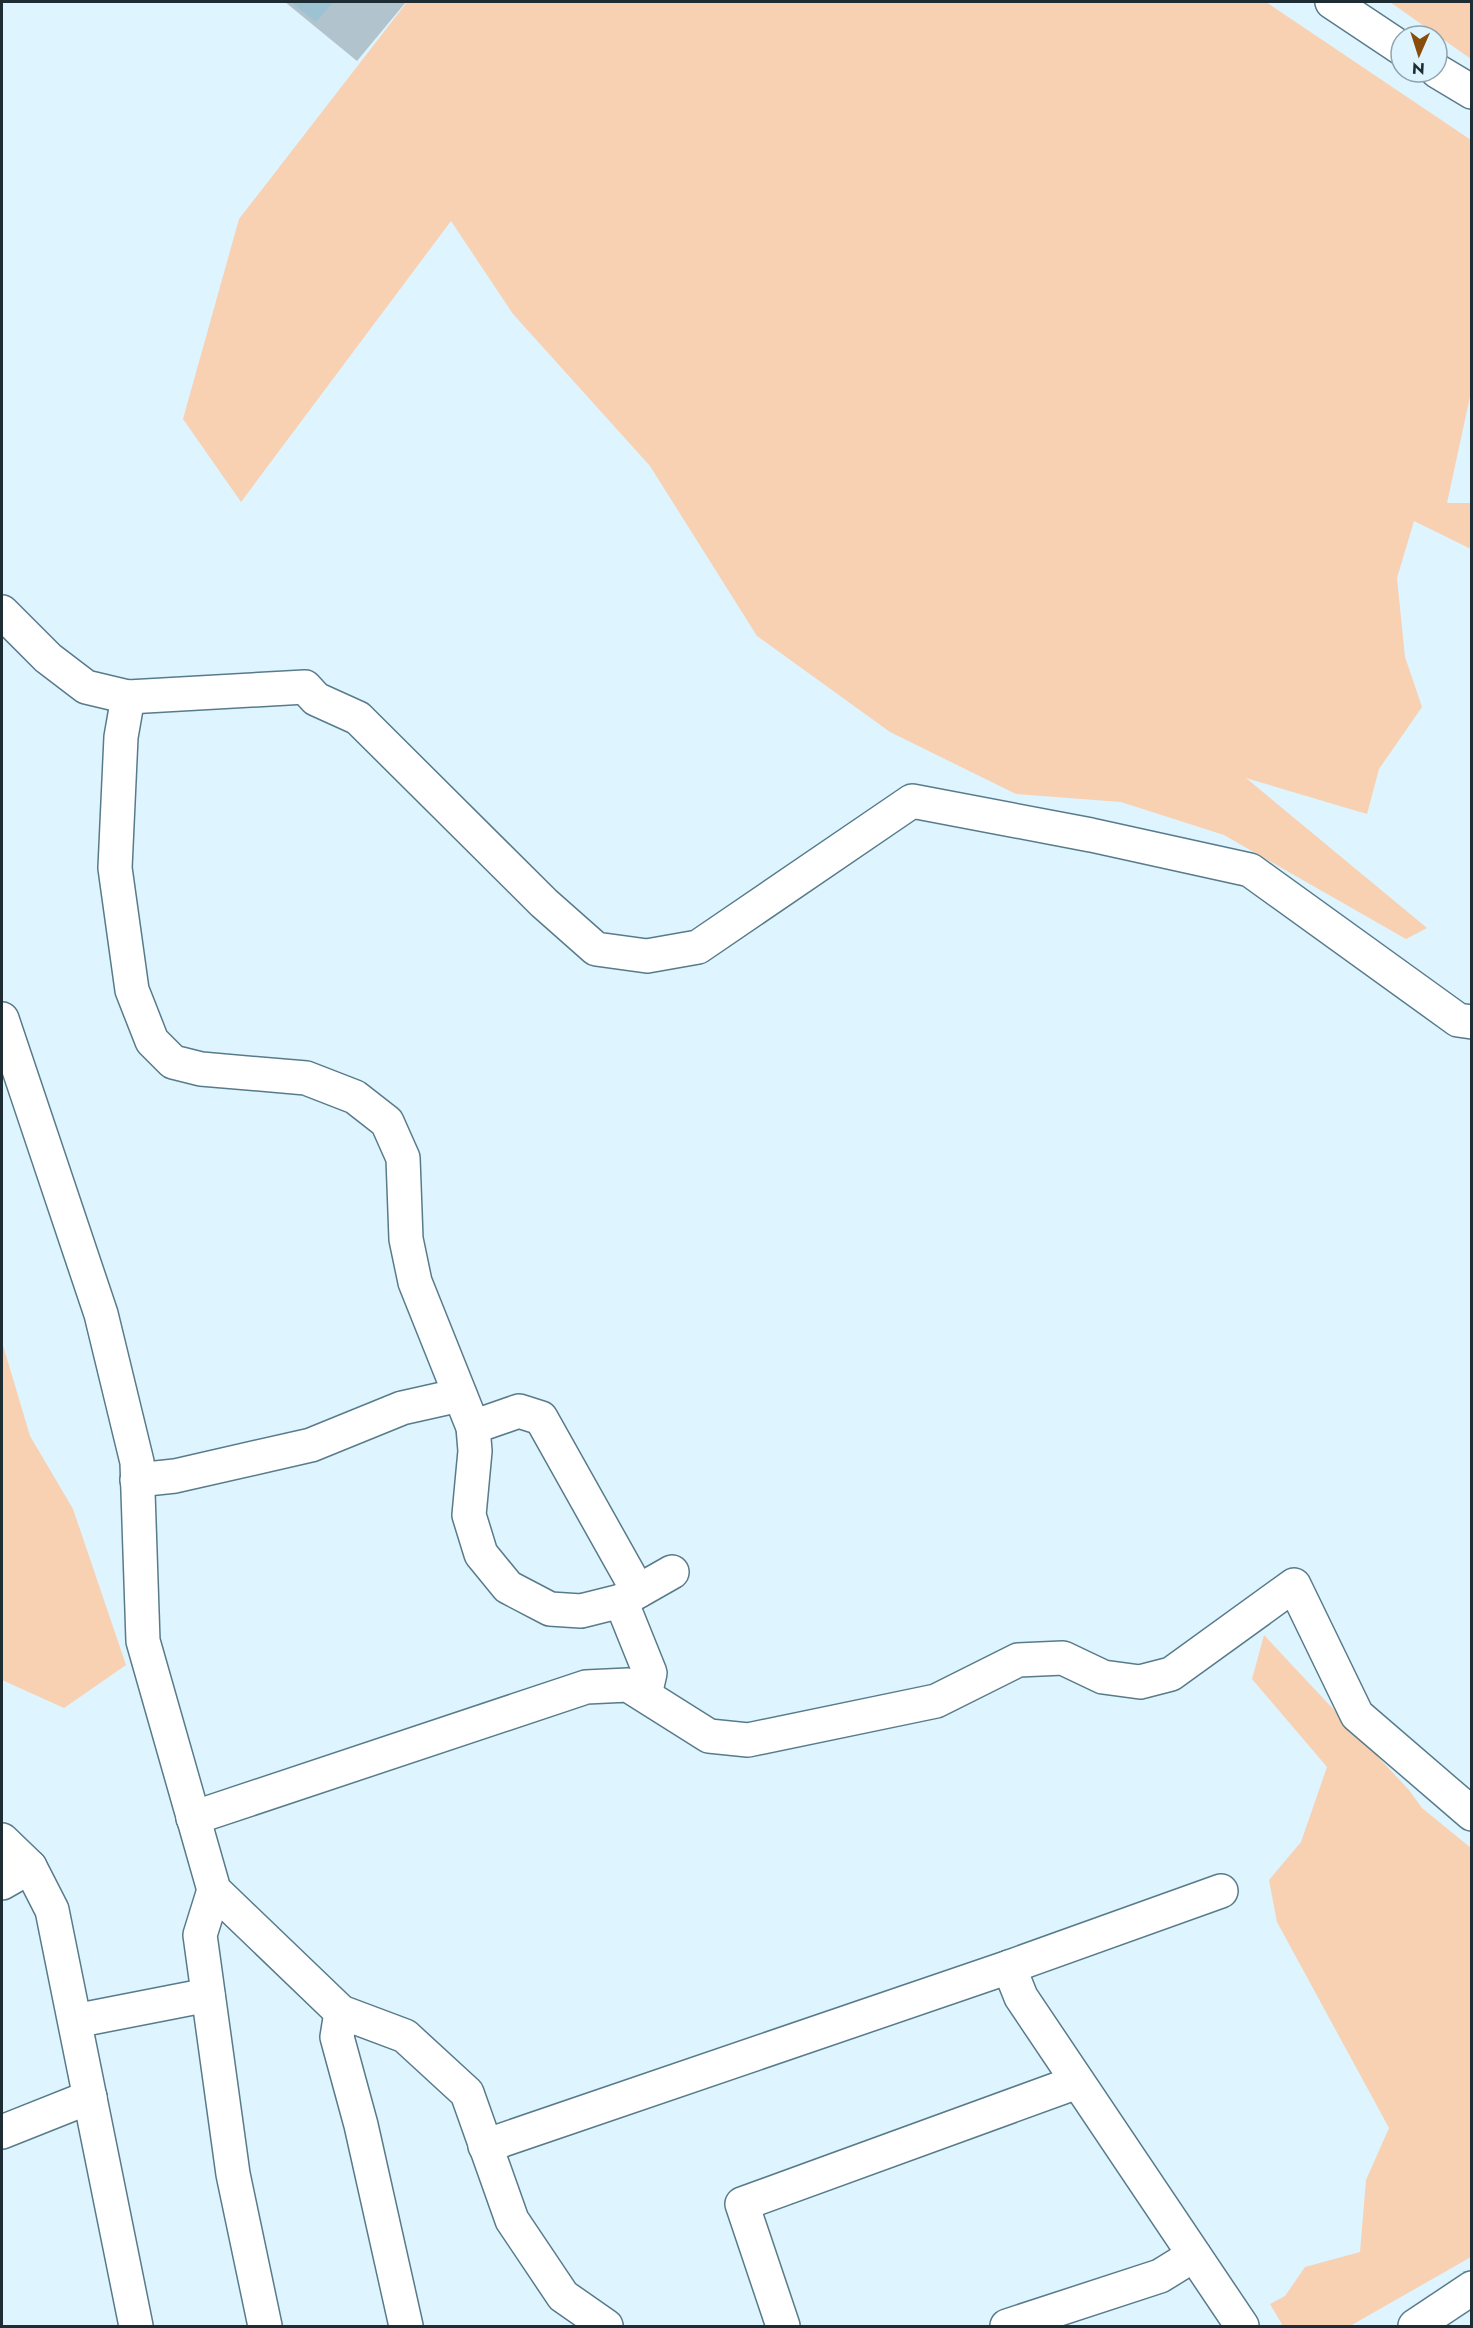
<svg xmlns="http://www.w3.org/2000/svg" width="1473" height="2328" font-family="Jost,sans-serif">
	<rect width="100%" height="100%" fill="#def4ff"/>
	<!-- green -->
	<g fill="#f8d1b2">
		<polygon points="407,2 1266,2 1471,140 1471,392 1447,503 1471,503 1471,549 1414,521 1397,578 1405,657 1422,707 1379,769 1367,814 1246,778 1427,928 1406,939 1224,835 1121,802 1016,794 890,732 757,636 650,466 513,314 451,221 241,502 183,419 239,219"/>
		<polygon points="1390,2 1471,2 1471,59"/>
		<polygon points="2,1342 30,1436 73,1509 126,1665 64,1708 2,1680"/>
		<polygon points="1264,1635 1409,1790 1422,1808 1471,1848 1471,2257 1350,2326 1283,2326 1270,2304 1285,2296 1305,2267 1360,2252 1366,2180 1389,2128 1277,1922 1269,1880 1301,1842 1327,1767 1252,1679"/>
	</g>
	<!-- shadow -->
	<polygon fill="#0003" points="285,2 406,2 357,61"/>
	<!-- building -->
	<polygon fill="#9dc2d3" points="291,2 333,2 316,22"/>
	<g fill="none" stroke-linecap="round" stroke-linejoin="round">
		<!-- street casing -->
		<g stroke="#587b8a" stroke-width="36">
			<g id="street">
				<polyline points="1332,2 1401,48"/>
				<polyline points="1437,71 1472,92"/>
				<polyline points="2,612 48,658 86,687 128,697 305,687 316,699 358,718 544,903 596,949 647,956 698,947 912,801 1091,835 1250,870 1458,1020 1472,1022"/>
				<polyline points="128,697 121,737 115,868 132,990 152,1041 173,1062 201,1069 306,1078 355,1097 387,1122 403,1158 406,1239 415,1282 473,1427 475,1451 469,1515 481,1554 508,1587 550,1609 581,1611 621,1601 672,1572"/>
				<polyline points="2,1019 101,1314 137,1462 143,1641 214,1890 341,2012 405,2036 467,2093 512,2220 563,2296 606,2326"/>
				<polyline points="473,1427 519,1411 541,1418 638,1591"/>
				<polyline points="137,1480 175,1476 311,1445 402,1408 460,1395"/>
				<polyline points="621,1601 650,1673 645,1695"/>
				<polyline points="193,1818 586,1687 628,1685 709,1736 748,1740 936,1701 1018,1660 1063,1658 1103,1677 1140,1682 1171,1674 1294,1585 1357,1715 1472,1814"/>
				<polyline points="2,1840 30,1867 52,1910 136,2326"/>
				<polyline points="2,1883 30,1867"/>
				<polyline points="214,1890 200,1935 233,2174 265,2326"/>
				<polyline points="1009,1967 1021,1997 1242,2326"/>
				<polyline points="341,2012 337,2037 361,2125 406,2326"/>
				<polyline points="75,2021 208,1995"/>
				<polyline points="2,2132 90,2097"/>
				<polyline points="485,2146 1009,1967 1221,1891"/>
				<polyline points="783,2326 742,2204 1077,2082"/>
				<polyline points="1007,2326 1160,2276 1194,2255"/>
				<polyline points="1415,2326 1472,2288"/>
			</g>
		</g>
		<!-- street -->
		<use href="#street" stroke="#fff" stroke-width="33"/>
	</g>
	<!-- border -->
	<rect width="1473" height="2328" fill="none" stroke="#1e2d33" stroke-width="6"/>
	<!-- north arrow -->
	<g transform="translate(1419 54) rotate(183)"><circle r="28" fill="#def4ff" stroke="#91a4ad" stroke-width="1.5"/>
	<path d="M0-4.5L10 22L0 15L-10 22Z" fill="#894d0b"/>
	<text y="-9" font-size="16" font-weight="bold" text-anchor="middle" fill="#1e2d33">N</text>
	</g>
</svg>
